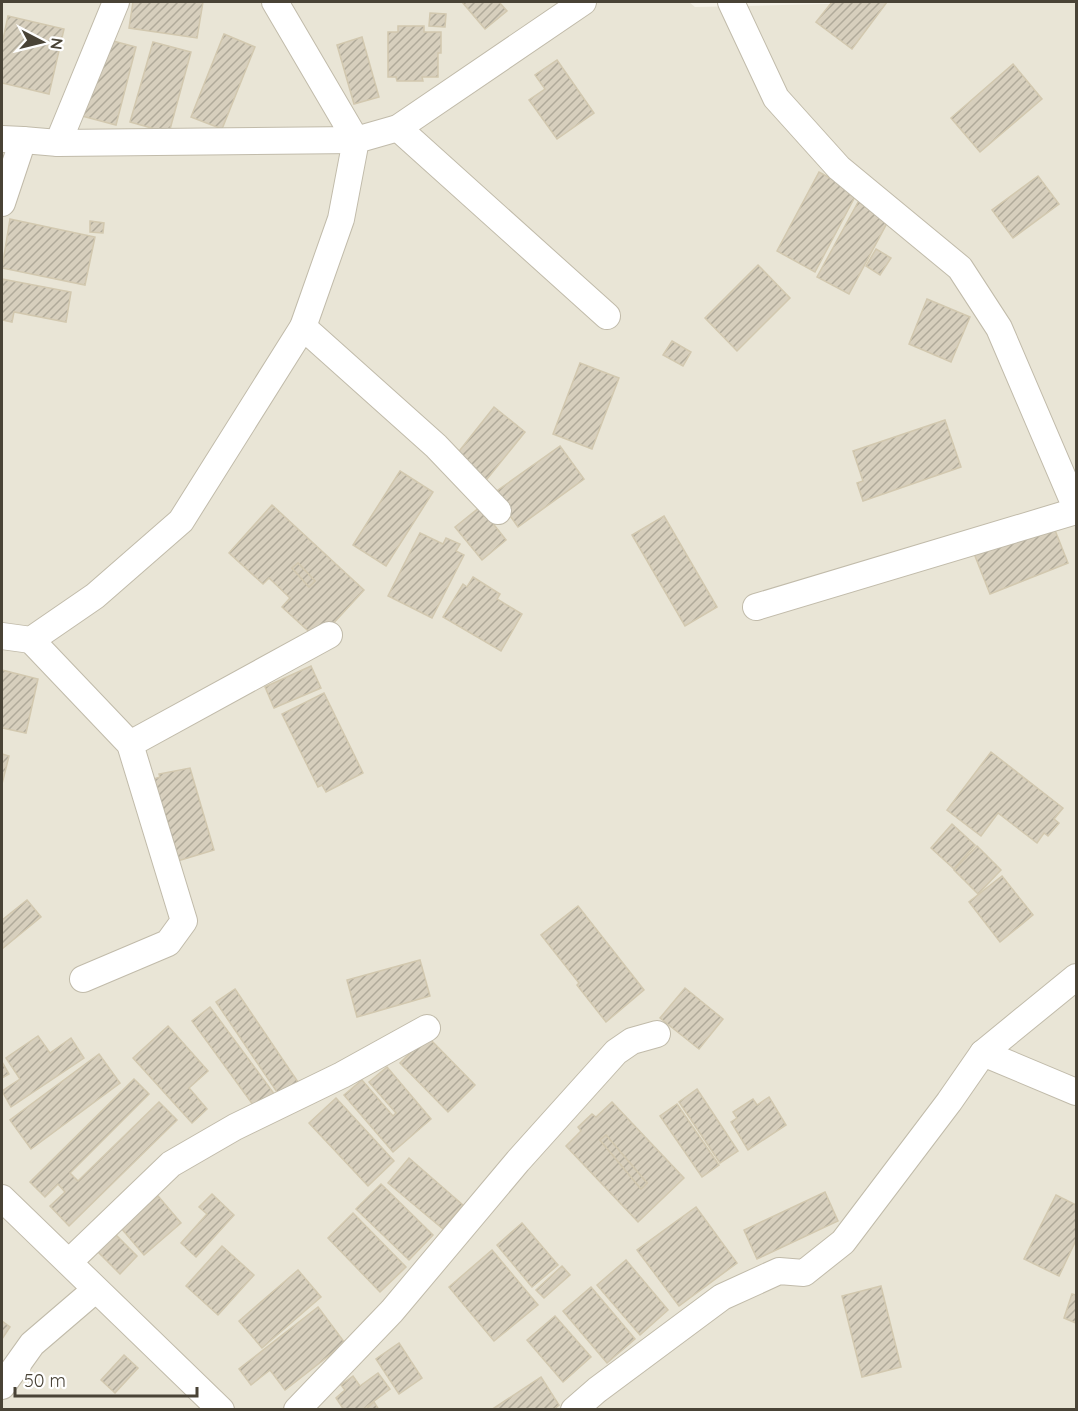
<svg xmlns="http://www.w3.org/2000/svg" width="1078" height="1411" font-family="Quicksand,sans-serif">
	<defs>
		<pattern id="building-hatch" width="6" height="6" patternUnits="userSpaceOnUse" patternTransform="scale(1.5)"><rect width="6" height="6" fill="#d7cfbd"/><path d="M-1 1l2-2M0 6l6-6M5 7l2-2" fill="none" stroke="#b0aa9a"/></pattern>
	</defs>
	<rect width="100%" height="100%" fill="#f5f2e8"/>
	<!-- residential -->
	<polygon fill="#e9e5d6" points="2,2 689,2 695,7 911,2 1076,2 1076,1409 2,1410"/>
	<!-- building -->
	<g fill="url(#building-hatch)" stroke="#d2c8af" stroke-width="1.5" fill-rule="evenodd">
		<polygon points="133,2 203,2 197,38 129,28"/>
		<polygon points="462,2 499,2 507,11 485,29"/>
		<polygon points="832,2 887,2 852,49 816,22"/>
		<polygon points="430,13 446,14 445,27 429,26"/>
		<polygon points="8,16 64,29 49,94 2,83 2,44"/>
		<polygon points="398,26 424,26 424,32 441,32 441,53 438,53 438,77 422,77 423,81 397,81 396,77 388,77 388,32 398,32"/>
		<polygon points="224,34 255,47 222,129 191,117"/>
		<polygon points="98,37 136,47 116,125 78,115"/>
		<polygon points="362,37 379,97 354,104 337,45"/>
		<polygon points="153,42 191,52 169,133 130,122"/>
		<polygon points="557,60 594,113 557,139 529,100 545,89 535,75"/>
		<polygon points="1013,64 1042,99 980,152 951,118"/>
		<polygon points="834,170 857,193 815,272 777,251 819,172 830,178"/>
		<polygon points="1038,176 1059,204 1013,238 992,210"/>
		<polygon points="862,195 893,212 849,294 817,277"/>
		<polygon points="10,219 95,237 85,285 2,268"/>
		<polygon points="90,221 104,223 103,233 90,232"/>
		<polygon points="876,249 891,258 880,275 866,266"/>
		<polygon points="758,265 790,298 737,351 705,318"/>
		<polygon points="2,279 71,292 66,322 14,312 12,322 2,320"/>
		<polygon points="927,299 970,317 951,362 909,344"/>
		<polygon points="672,341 691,352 683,366 663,355"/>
		<polygon points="580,363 619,378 592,449 553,434"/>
		<polygon points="494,407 525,432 483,484 453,459"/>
		<polygon points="945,420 961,467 863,501 857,483 863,481 853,451"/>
		<polygon points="560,446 584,479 518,527 494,493"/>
		<polygon points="400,471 433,492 386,566 353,545"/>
		<path d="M272,505L364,590L318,640L282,607L290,598L269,578L263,584L229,553ZM298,563L315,581L309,587L292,568Z"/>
		<polygon points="480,507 506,540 482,560 455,527"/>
		<polygon points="664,516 717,607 685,626 632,535"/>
		<polygon points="1051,520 1068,563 990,594 973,551"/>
		<polygon points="420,533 443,544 446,538 460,544 456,551 464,555 432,618 388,596"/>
		<polygon points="298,563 315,581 309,587 292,568"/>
		<polygon points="473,577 500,594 497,599 522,614 501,651 443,617 463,584 467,587"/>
		<polygon points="311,666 321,688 274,708 265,687"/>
		<polygon points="2,670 38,679 26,733 2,728"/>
		<polygon points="324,693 363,773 326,792 322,785 318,787 282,714"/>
		<polygon points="991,752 1063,808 1054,819 1059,823 1048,836 1044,833 1037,843 998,813 981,836 947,810"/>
		<polygon points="2,754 9,756 2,784"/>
		<polygon points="190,768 214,850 171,863 148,781 160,777 159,774"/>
		<polygon points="952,824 975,845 954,869 931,848"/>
		<polygon points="977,846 1001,870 978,894 954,870"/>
		<polygon points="1002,876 1033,915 1000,942 969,902"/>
		<polygon points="27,900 41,917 2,949 2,920"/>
		<polygon points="578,906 644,990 606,1022 577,985 579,983 541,935"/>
		<polygon points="420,960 430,996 357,1017 347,980"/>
		<polygon points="685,988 723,1019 699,1049 660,1018"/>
		<polygon points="235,989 298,1082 279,1095 216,1002"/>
		<polygon points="210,1007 275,1095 256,1109 192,1021"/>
		<polygon points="168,1026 208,1071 189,1088 207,1109 192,1123 133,1058"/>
		<polygon points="38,1036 50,1053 71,1038 84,1058 11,1107 2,1091 20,1079 6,1058"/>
		<polygon points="427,1036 475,1085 448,1112 400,1063"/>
		<polygon points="99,1054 120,1083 31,1149 10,1120"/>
		<polygon points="2,1062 9,1074 2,1078"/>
		<polygon points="387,1067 431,1119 393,1152 344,1095 362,1080 393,1116 396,1113 369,1082"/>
		<polygon points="134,1079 149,1094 70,1173 78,1181 159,1102 177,1120 69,1226 50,1206 65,1192 58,1184 45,1197 30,1182"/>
		<polygon points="697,1089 738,1151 720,1163 679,1102"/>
		<polygon points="769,1097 786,1125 748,1150 731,1122 737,1118 733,1112 753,1099 757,1105"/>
		<polygon points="336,1098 394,1161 368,1186 309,1123"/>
		<path d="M612,1102L684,1178L638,1222L566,1146L581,1131L578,1127L592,1114L596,1117ZM606,1135L647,1183L641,1189L600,1140Z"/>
		<polygon points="677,1104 719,1165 702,1177 660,1116"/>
		<polygon points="606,1135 647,1183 641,1189 600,1140"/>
		<polygon points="409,1158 463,1205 443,1229 388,1183"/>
		<polygon points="381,1184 433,1235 409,1260 356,1209"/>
		<polygon points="825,1192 838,1221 757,1259 744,1230"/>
		<polygon points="212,1194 234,1215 196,1257 181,1243 207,1214 199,1207"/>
		<polygon points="1056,1195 1076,1205 1076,1240 1059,1276 1024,1259"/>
		<polygon points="158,1196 181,1223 144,1255 121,1228"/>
		<polygon points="696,1207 737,1263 679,1306 637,1250"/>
		<polygon points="353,1213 406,1267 380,1292 328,1238"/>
		<polygon points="522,1223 558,1265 532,1287 497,1245"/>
		<polygon points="109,1228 137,1256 120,1274 92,1246"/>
		<polygon points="222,1246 254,1275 218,1315 186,1286"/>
		<polygon points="492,1250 538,1305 494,1341 449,1287"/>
		<polygon points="626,1260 668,1310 640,1335 597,1285"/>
		<polygon points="562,1266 570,1275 544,1298 536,1290"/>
		<polygon points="298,1270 321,1297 262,1348 239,1321"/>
		<polygon points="881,1286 901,1367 862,1377 842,1296"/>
		<polygon points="591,1287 635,1339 607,1363 563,1311"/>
		<polygon points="1072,1294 1076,1295 1076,1323 1064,1318"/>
		<polygon points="318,1307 345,1343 285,1390 270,1370 251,1385 239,1369"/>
		<polygon points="555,1316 591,1357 563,1382 527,1340"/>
		<polygon points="2,1321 10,1327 2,1339"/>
		<polygon points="399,1343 422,1378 399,1394 376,1359"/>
		<polygon points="124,1355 138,1368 115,1393 101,1380"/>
		<polygon points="378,1373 390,1389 362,1410 344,1410 336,1398 345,1390 341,1385 353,1376 360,1386"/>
		<polygon points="541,1377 559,1405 553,1410 491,1410"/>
		<polygon points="374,1402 379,1410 365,1410"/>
	</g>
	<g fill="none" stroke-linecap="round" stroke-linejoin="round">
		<!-- minor casing -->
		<g stroke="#c1bbaa" stroke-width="28">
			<g id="minor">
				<polyline points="731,2 776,98 839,168 960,268 999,328 1076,508"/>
				<polyline points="398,128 607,316"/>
				<polyline points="2,139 23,140 2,203"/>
				<polyline points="23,140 58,143 356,140 275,2"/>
				<polyline points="58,143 116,2"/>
				<polyline points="303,327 436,446 498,511"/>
				<polyline points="756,607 1076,511"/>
				<polyline points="2,636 31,640 95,596 181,521 303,327 341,219 356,140 398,128 583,2"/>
				<polyline points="31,640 130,744 184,921 168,943 83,979"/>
				<polyline points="130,744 329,635"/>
				<polyline points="983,1053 1076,1092"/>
				<polyline points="2,1198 221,1410"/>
				<polyline points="69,1262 171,1164 235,1127 342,1075 427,1028"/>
				<polyline points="2,1386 32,1344 95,1290"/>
				<polyline points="297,1410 392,1311 518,1161 616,1052 632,1041 657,1034"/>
				<polyline points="574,1410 597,1390 722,1297 779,1271 804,1273 843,1242 949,1102 983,1053 1076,977"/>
			</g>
		</g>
		<!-- minor -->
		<use href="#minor" stroke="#fff" stroke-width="26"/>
	</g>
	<!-- border -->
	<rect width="1078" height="1411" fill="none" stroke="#494336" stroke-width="6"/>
	<!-- north arrow -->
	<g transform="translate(42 42) rotate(97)" stroke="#ffffff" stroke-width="4.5" paint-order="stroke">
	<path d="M0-4.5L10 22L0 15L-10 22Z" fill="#494336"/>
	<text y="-9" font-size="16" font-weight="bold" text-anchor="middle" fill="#494336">N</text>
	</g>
	<!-- scale -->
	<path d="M15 1387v9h182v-9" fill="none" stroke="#494336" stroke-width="3"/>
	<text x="24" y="1387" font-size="18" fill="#494336" stroke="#ffffff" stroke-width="4.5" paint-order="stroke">50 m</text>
</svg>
